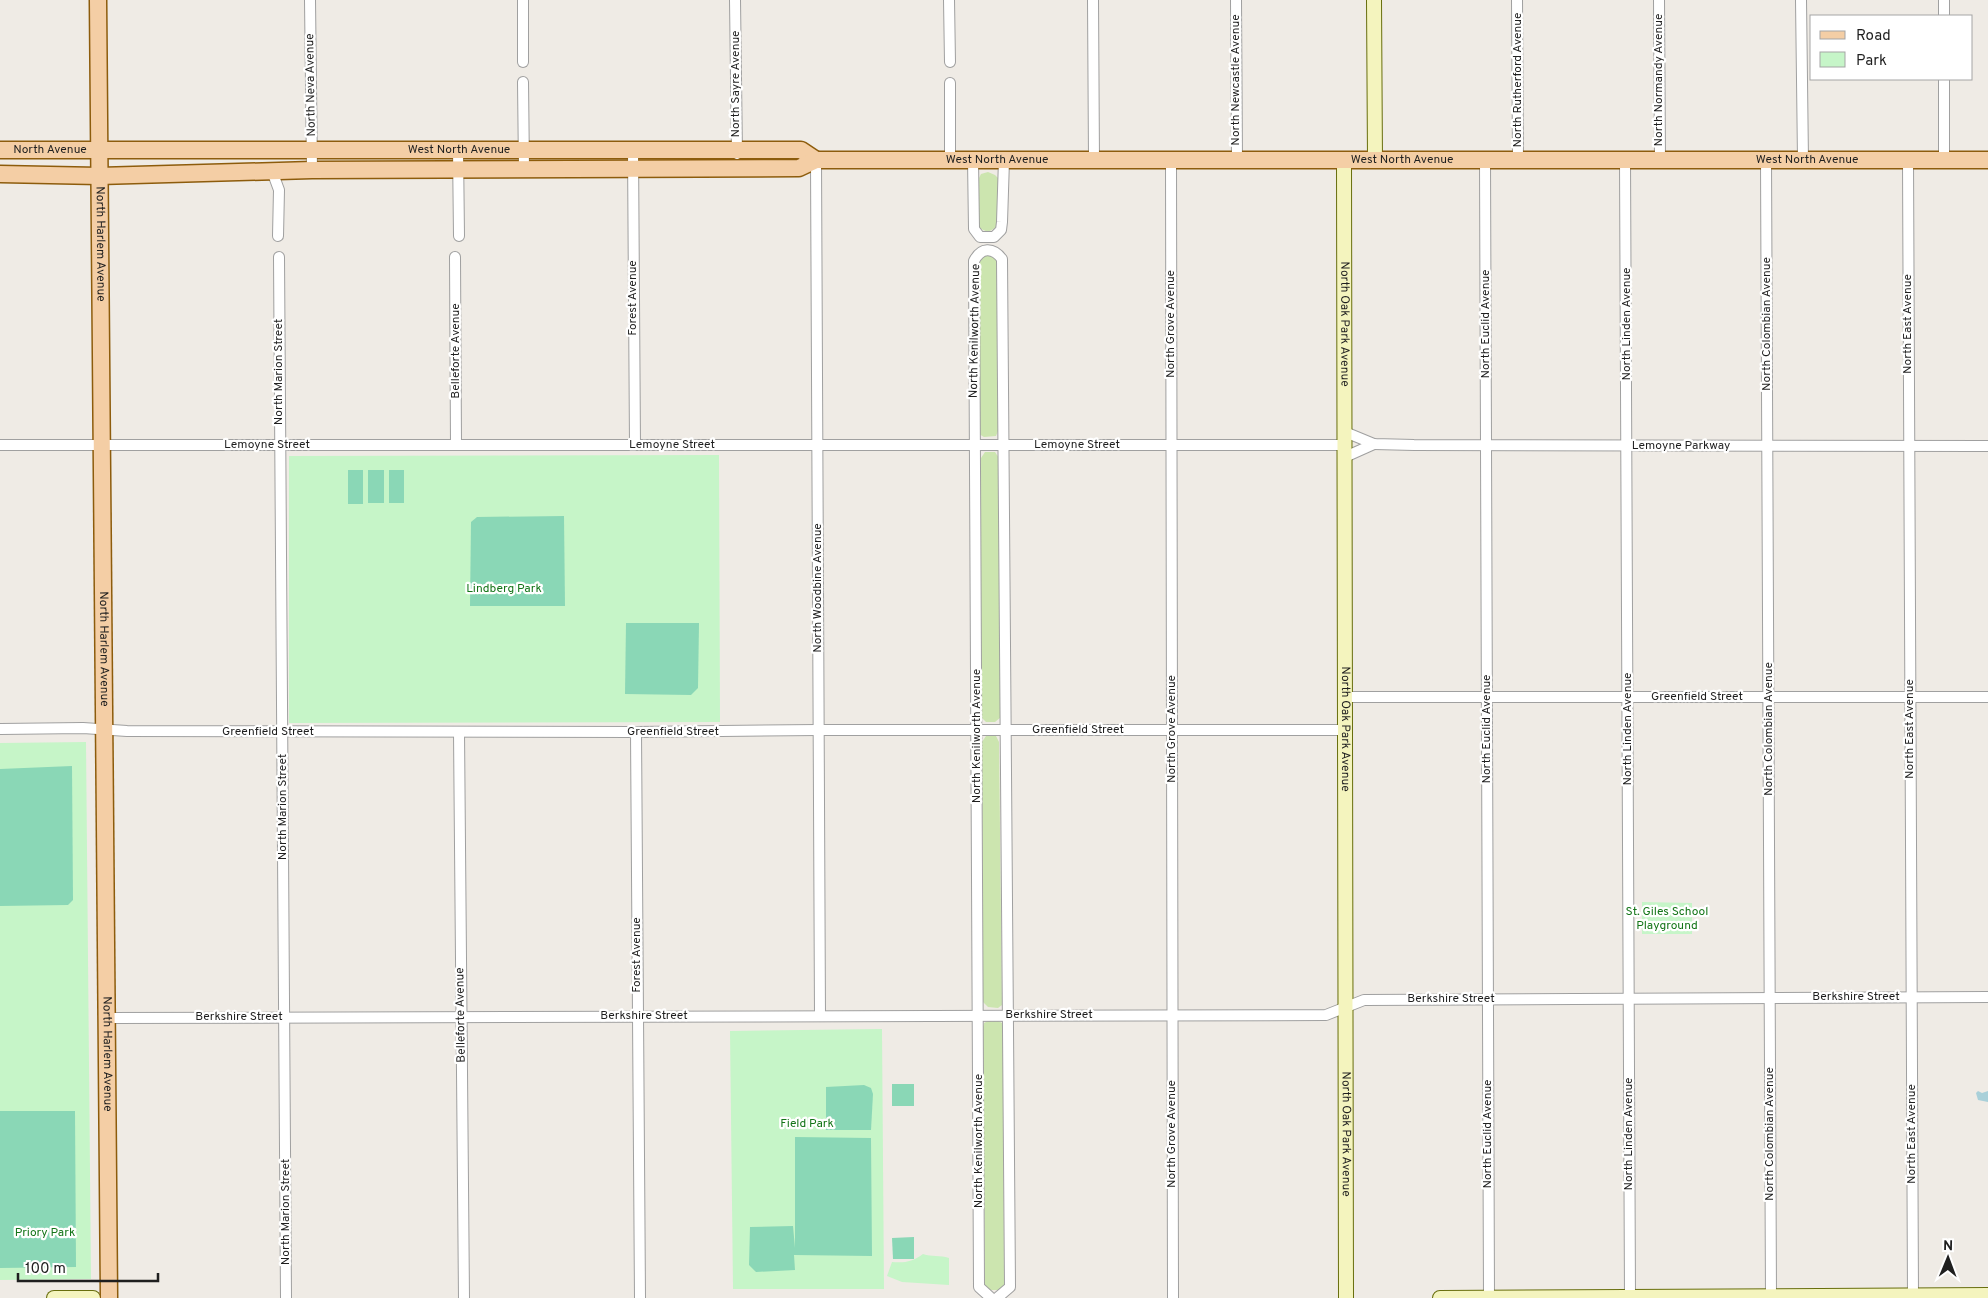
<svg xmlns="http://www.w3.org/2000/svg" width="1988" height="1298" font-family="Overpass,sans-serif">
	<rect width="100%" height="100%" fill="#efebe5"/>
	<!-- grass -->
	<g fill="#cce5af">
		<polygon points="988,172 995,175 999,179 998,224 995,228 988,232 981,229 978,225 978,180 981,174"/>
		<polygon points="991,254 998,261 998,431 996,436 984,437 979,434 979,261 982,255"/>
		<polygon points="985,452 995,452 999,458 1001,717 995,722 986,722 981,717 981,458"/>
		<polygon points="986,736 996,736 999,742 1002,1005 998,1008 988,1007 983,1002 982,742"/>
		<polygon points="988,1021 999,1021 1003,1024 1004,1287 998,1290 989,1290 985,1287 983,1027 984,1023"/>
	</g>
	<!-- park -->
	<g fill="#c6f5c8">
		<polygon points="719,455 720,722 289,723 289,456"/>
		<polygon points="86,742 91,1279 0,1280 0,743"/>
		<polygon points="1642,902 1692,903 1692,934 1642,934"/>
		<polygon points="882,1029 884,1289 733,1289 730,1031"/>
		<path d="M923,1254C932,1257 940,1255 949,1258V1285L902,1282L887,1276L892,1262C905,1263 912,1262 923,1254Z"/>
	</g>
	<!-- pitch -->
	<g fill="#8ad7b6">
		<rect x="348" y="470" width="15" height="34"/>
		<rect x="368" y="470" width="16" height="33"/>
		<rect x="389" y="470" width="15" height="33"/>
		<polygon points="564,516 565,606 470,606 471,522 477,517"/>
		<polygon points="626,623 699,623 698,688 691,695 625,694"/>
		<polygon points="72,766 73,900 68,905 0,906 0,769"/>
		<rect x="892" y="1084" width="22" height="22"/>
		<polygon points="864,1085 871,1088 873,1094 871,1130 826,1130 826,1087"/>
		<polygon points="0,1111 75,1111 76,1267 0,1268"/>
		<polygon points="795,1137 871,1138 872,1256 794,1255 795,1270 756,1272 749,1265 750,1227 793,1226 795,1248"/>
		<polygon points="914,1237 914,1259 893,1259 892,1238"/>
	</g>
	<!-- water -->
	<polygon fill="#a9d0d9" points="1978,1091 1982,1093 1988,1091 1988,1102 1978,1100 1976,1093"/>
	<g fill="none" stroke-linecap="round" stroke-linejoin="round">
		<!-- street casing -->
		<g stroke="#a0a0a0" stroke-width="12">
			<g id="street">
				<polyline points="310,0 312,170"/>
				<polyline points="523,0 523,62"/>
				<polyline points="735,0 737,154"/>
				<polyline points="949,0 950,62"/>
				<polyline points="1093,0 1094,160"/>
				<polyline points="1236,0 1237,160"/>
				<polyline points="1517,0 1518,160"/>
				<polyline points="1659,0 1660,160"/>
				<polyline points="1801,0 1803,160"/>
				<polyline points="1944,0 1944,16"/>
				<polyline points="1944,79 1944,160"/>
				<polyline points="523,82 524,169"/>
				<polyline points="950,83 950,160"/>
				<polyline points="458,150 459,236"/>
				<polyline points="633,150 635,445"/>
				<polyline points="816,160 820,1016"/>
				<polyline points="973,160 974,229 980,237 994,237 1001,230 1002,222 1004,160"/>
				<polyline points="1171,160 1173,1298"/>
				<polyline points="1485,160 1489,1298"/>
				<polyline points="1625,160 1630,1298"/>
				<polyline points="1766,160 1771,1298"/>
				<polyline points="1908,160 1913,1298"/>
				<polyline points="272,171 279,190 278,236"/>
				<polyline points="279,257 286,1298"/>
				<polyline points="455,257 456,445"/>
				<polyline points="1345,432 1374,444 1414,445 1988,446"/>
				<polyline points="0,445 1345,445"/>
				<polyline points="1345,457 1374,444"/>
				<polyline points="1346,697 1988,697"/>
				<polyline points="0,729 83,728 127,731 636,732 818,730 1346,730"/>
				<polyline points="459,732 464,1298"/>
				<polyline points="636,732 640,1298"/>
				<polyline points="107,1018 1326,1015 1364,1000 1988,997"/>
				<path d="M991,1298L979,1287L974,261C981,247 993,247 1002,259L1010,1287L997,1298"/>
			</g>
		</g>
		<!-- secondary casing -->
		<g stroke="#686e0d" stroke-width="16">
			<g id="secondary">
				<polyline points="1374,0 1375,160"/>
				<path id="s1" d="M1344,160L1346,1298"/>
				<polyline points="54,1298 93,1298"/>
				<polyline points="1440,1298 1988,1295"/>
			</g>
		</g>
		<!-- primary casing -->
		<g stroke="#8d5c0c" stroke-width="19">
			<g id="primary">
				<path id="s2" d="M98,0L109,1298"/>
				<path id="s3" d="M0,150H801L816,160"/>
				<path id="s4" d="M0,174L99,176L312,170L799,168L816,160H1988"/>
			</g>
		</g>
		<!-- street -->
		<use href="#street" stroke="#fff" stroke-width="10"/>
		<!-- secondary -->
		<use href="#secondary" stroke="#f4f4be" stroke-width="14"/>
		<!-- primary -->
		<use href="#primary" stroke="#f4cea5" stroke-width="16"/>
	</g>
	<g text-anchor="middle" dominant-baseline="central" stroke-width="4.5" stroke-linejoin="round" paint-order="stroke">
		<!-- street labels -->
		<g font-size="12" fill="#1f1f1f" stroke="#fff">
			<text transform="translate(1236 80) rotate(-90)">North Newcastle Avenue</text>
			<text transform="translate(1518 80) rotate(-90)">North Rutherford Avenue</text>
			<text transform="translate(1659 80) rotate(-90)">North Normandy Avenue</text>
			<text transform="translate(736 84) rotate(-90)">North Sayre Avenue</text>
			<text transform="translate(311 85) rotate(-91)">North Neva Avenue</text>
			<text stroke="none"><textPath href="#s3" startOffset="50">North Avenue</textPath></text>
			<text stroke="none"><textPath href="#s3" startOffset="459">West North Avenue</textPath></text>
			<text stroke="none"><textPath href="#s4" startOffset="999">West North Avenue</textPath></text>
			<text stroke="none"><textPath href="#s4" startOffset="1404">West North Avenue</textPath></text>
			<text stroke="none"><textPath href="#s4" startOffset="1809">West North Avenue</textPath></text>
			<text stroke="none"><textPath href="#s2" startOffset="244">North Harlem Avenue</textPath></text>
			<text transform="translate(633 298) rotate(-90)">Forest Avenue</text>
			<text transform="translate(1171 324) rotate(-90)">North Grove Avenue</text>
			<text stroke="none"><textPath href="#s1" startOffset="164">North Oak Park Avenue</textPath></text>
			<text transform="translate(1486 324) rotate(-90)">North Euclid Avenue</text>
			<text transform="translate(1627 324) rotate(-90)">North Linden Avenue</text>
			<text transform="translate(1767 324) rotate(-90)">North Colombian Avenue</text>
			<text transform="translate(1908 324) rotate(-90)">North East Avenue</text>
			<text transform="translate(975 331) rotate(-89)">North Kenilworth Avenue</text>
			<text transform="translate(456 351) rotate(-90)">Belleforte Avenue</text>
			<text transform="translate(279 372) rotate(-90)">North Marion Street</text>
			<text x="267" y="445">Lemoyne Street</text>
			<text x="672" y="445">Lemoyne Street</text>
			<text x="1077" y="445">Lemoyne Street</text>
			<text x="1681" y="446">Lemoyne Parkway</text>
			<text transform="translate(818 588) rotate(-90)">North Woodbine Avenue</text>
			<text stroke="none"><textPath href="#s2" startOffset="649">North Harlem Avenue</textPath></text>
			<text x="1697" y="697">Greenfield Street</text>
			<text transform="translate(1172 729) rotate(-90)">North Grove Avenue</text>
			<text stroke="none"><textPath href="#s1" startOffset="569">North Oak Park Avenue</textPath></text>
			<text transform="translate(1487 729) rotate(-90)">North Euclid Avenue</text>
			<text transform="translate(1628 729) rotate(-90)">North Linden Avenue</text>
			<text transform="translate(1769 729) rotate(-90)">North Colombian Avenue</text>
			<text transform="translate(1910 729) rotate(-90)">North East Avenue</text>
			<text x="1078" y="730">Greenfield Street</text>
			<text x="268" y="732">Greenfield Street</text>
			<text x="673" y="732">Greenfield Street</text>
			<text transform="translate(977 736) rotate(-90)">North Kenilworth Avenue</text>
			<text transform="translate(283 807) rotate(-90)">North Marion Street</text>
			<text transform="translate(637 955) rotate(-90)">Forest Avenue</text>
			<text x="1856" y="997">Berkshire Street</text>
			<text x="1451" y="999">Berkshire Street</text>
			<text transform="translate(461 1015) rotate(-91)">Belleforte Avenue</text>
			<text x="1049" y="1015">Berkshire Street</text>
			<text x="644" y="1016">Berkshire Street</text>
			<text x="239" y="1017">Berkshire Street</text>
			<text stroke="none"><textPath href="#s2" startOffset="1054">North Harlem Avenue</textPath></text>
			<text transform="translate(1172 1134) rotate(-90)">North Grove Avenue</text>
			<text stroke="none"><textPath href="#s1" startOffset="974">North Oak Park Avenue</textPath></text>
			<text transform="translate(1488 1134) rotate(-90)">North Euclid Avenue</text>
			<text transform="translate(1629 1134) rotate(-90)">North Linden Avenue</text>
			<text transform="translate(1770 1134) rotate(-90)">North Colombian Avenue</text>
			<text transform="translate(1912 1134) rotate(-90)">North East Avenue</text>
			<text transform="translate(979 1141) rotate(-90)">North Kenilworth Avenue</text>
			<text transform="translate(286 1212) rotate(-90)">North Marion Street</text>
		</g>
		<!-- park labels -->
		<g font-size="12" fill="#147518" stroke="#fff">
			<text x="504" y="589">Lindberg Park</text>
			<text x="1667" y="912">St. Giles School<tspan x="1667" dy="14">Playground</tspan></text>
			<text x="807" y="1124">Field Park</text>
			<text x="45" y="1233">Priory Park</text>
		</g>
	</g>
	<!-- legend -->
	<rect x="1810" y="15" width="162" height="65" fill="#ffffff" stroke="#a5a5a5"/>
	<rect x="1820" y="31" width="25" height="8" fill="#f4cea5" stroke="#a5a5a5"/>
	<text x="1856" y="40" font-size="15" fill="#1f1f1f">Road</text>
	<rect x="1820" y="52" width="25" height="15" fill="#c6f5c8" stroke="#a5a5a5"/>
	<text x="1856" y="65" font-size="15" fill="#1f1f1f">Park</text>
	<!-- north arrow -->
	<g transform="translate(1948 1258) rotate(1)" stroke="#ffffff" stroke-width="4" paint-order="stroke">
	<path d="M0-4L9 19L0 12L-9 19Z" fill="#1f1f1f"/>
	<text y="-8" font-size="14" font-weight="bold" text-anchor="middle" fill="#1f1f1f">N</text>
	</g>
	<!-- scale -->
	<path d="M18 1273v8h140v-8" fill="none" stroke="#1f1f1f" stroke-width="2.5"/>
	<text x="25" y="1273" font-size="15" fill="#1f1f1f" stroke="#ffffff" stroke-width="4" paint-order="stroke">100 m</text>
</svg>
